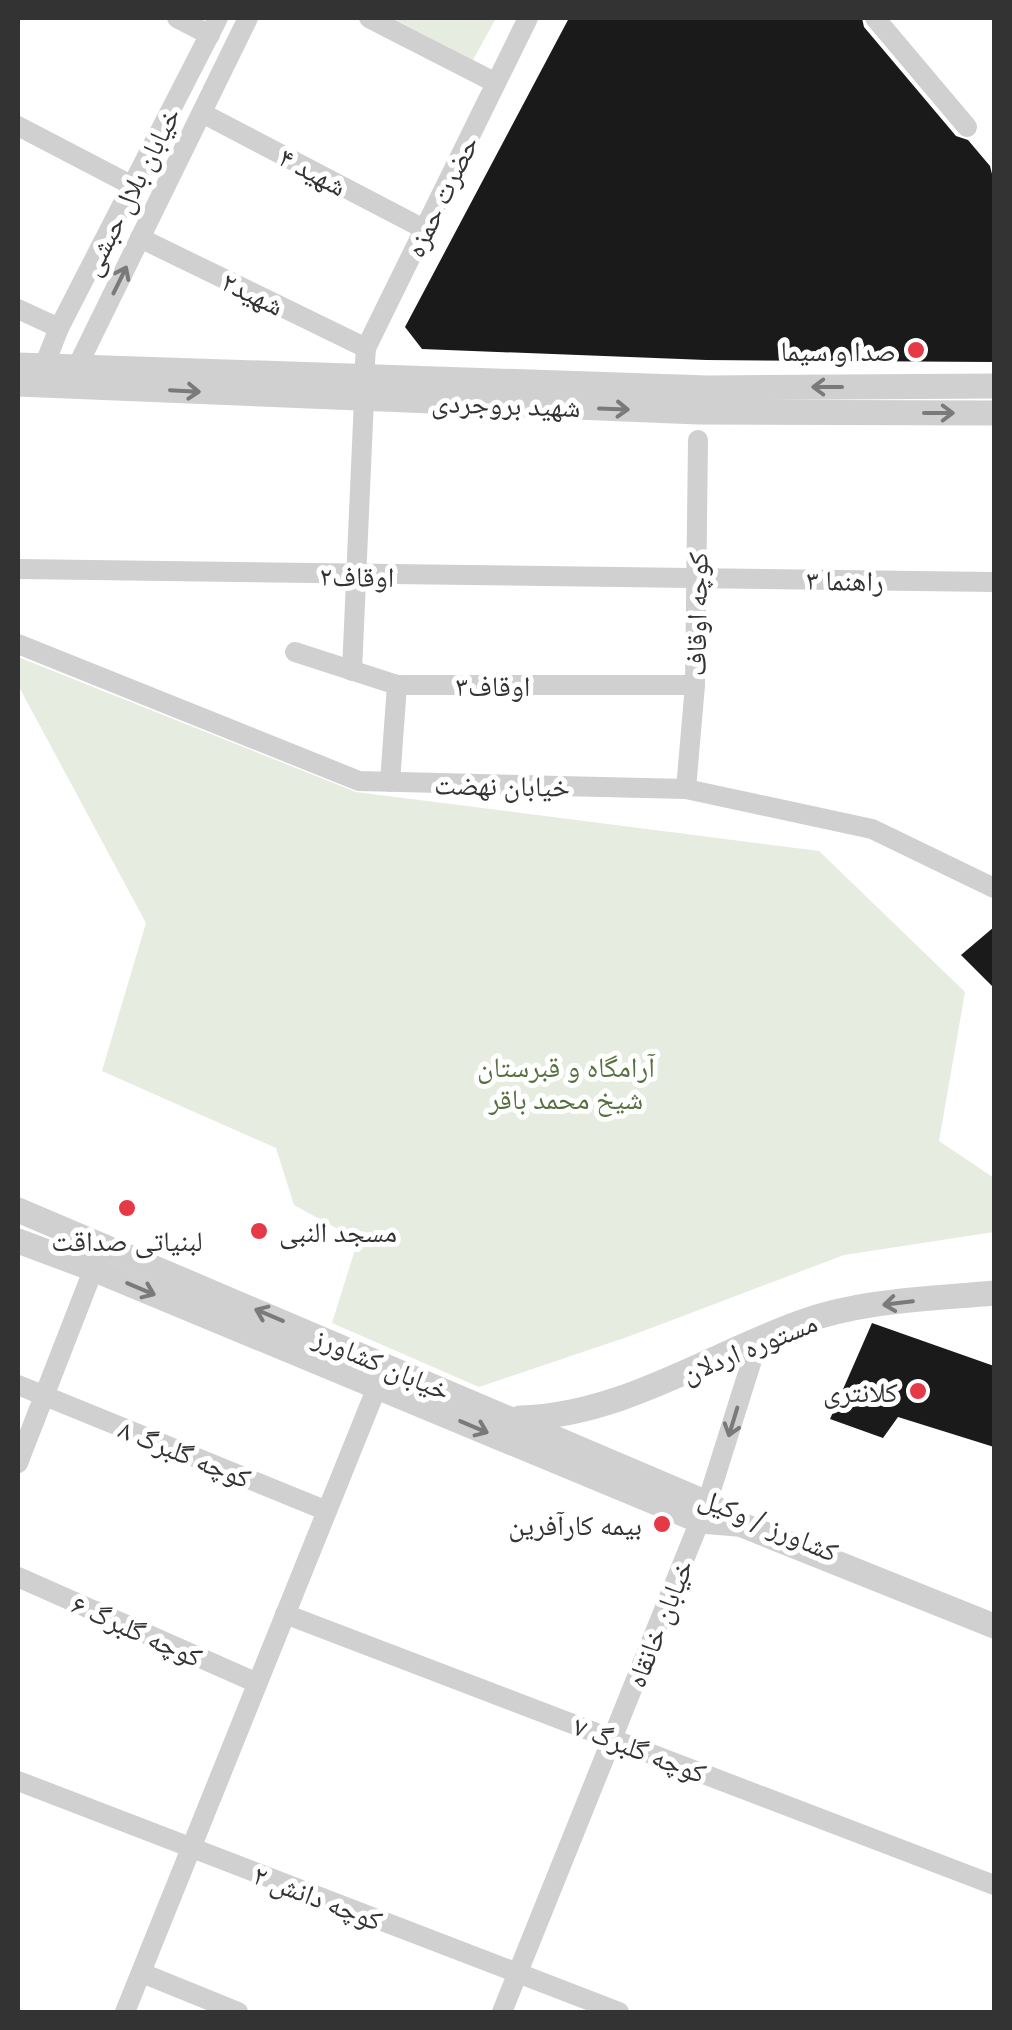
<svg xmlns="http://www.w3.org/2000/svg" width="1012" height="2030" font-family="'IBM Plex Sans','Noto Naskh Arabic',sans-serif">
	<rect width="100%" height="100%" fill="#fff"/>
	<!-- green -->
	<g fill="#e6ecdf">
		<polygon points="392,18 496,18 473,60"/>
		<polygon points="18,657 356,792 819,851 965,992 939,1141 994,1178 994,1232 844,1255 630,1336 479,1387 332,1323 358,1240 294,1205 276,1148 102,1071 146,923 18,685"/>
	</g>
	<!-- building -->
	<g fill="#1a1a1a">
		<polygon points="569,18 862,18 864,27 956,136 968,140 990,166 994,182 994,362 706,360 422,349 405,327"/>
		<polygon points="994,927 994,988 961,955"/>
		<polygon points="872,1323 994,1366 994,1447 898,1417 883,1438 830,1419"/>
	</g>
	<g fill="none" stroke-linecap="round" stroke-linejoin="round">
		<!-- minor -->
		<g stroke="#d0d0d0" stroke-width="20">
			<polyline points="177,18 210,35"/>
			<polyline points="369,18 496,83"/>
			<polyline points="875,18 967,127"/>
			<polyline points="202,113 424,229"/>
			<polyline points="18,126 133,186"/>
			<polyline points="140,238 366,348"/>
			<polyline points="18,309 59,328"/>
			<polyline points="44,366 59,328 218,18"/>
			<polyline points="77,367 248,18"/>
			<polyline points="364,377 366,348 528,18"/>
			<polyline points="18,569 994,582"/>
			<polyline points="18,644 359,781 686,789 872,829 994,888"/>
			<polyline points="295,652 397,685 695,685"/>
			<polyline points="352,671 364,399"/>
			<polyline points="390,782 397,685"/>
			<polyline points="686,789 695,685 698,440"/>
			<polyline points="18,1385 327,1511"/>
			<polyline points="18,1463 99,1255"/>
			<polyline points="18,1577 257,1683"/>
			<polyline points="285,1614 994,1885"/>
			<polyline points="18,1781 619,2012"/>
			<polyline points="142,1973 238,2012"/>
			<polyline points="125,2012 377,1387"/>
			<polyline points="502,2012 707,1503 758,1341"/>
		</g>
		<!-- tertiary -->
		<g stroke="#d0d0d0" stroke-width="25">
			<polyline points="18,365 708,388 994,386"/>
			<polyline points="18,384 698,412 994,413"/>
			<polyline points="18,1210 707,1503 742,1525 994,1626"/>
			<polyline points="18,1241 93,1269 700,1521 737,1524"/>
			<path d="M520,1418C619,1416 708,1356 799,1323C860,1300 930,1299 994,1293"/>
		</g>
	</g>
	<!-- one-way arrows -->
	<defs><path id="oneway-shaft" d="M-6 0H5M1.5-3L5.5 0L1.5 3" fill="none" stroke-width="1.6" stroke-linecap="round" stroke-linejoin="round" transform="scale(2.5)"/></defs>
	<g stroke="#7a7a7a">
		<use href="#oneway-shaft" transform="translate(120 280) rotate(-64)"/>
		<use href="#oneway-shaft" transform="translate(827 387) rotate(180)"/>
		<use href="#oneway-shaft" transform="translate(185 391) rotate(3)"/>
		<use href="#oneway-shaft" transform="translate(614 409) rotate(2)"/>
		<use href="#oneway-shaft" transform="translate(939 413)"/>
		<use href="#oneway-shaft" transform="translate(141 1289) rotate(23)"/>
		<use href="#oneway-shaft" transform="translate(898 1303) rotate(173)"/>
		<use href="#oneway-shaft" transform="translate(269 1315) rotate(-157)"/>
		<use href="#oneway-shaft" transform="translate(733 1422) rotate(107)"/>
		<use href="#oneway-shaft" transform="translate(474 1427) rotate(23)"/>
	</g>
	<!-- markers -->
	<g fill="#e63946" stroke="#fff" stroke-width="4">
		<circle cx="916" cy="350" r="10"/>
		<circle cx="127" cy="1208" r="10"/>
		<circle cx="259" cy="1231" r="10"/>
		<circle cx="918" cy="1391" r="10"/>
		<circle cx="662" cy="1524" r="10"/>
	</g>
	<g text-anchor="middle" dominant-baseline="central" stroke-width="10" stroke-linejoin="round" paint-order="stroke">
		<!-- street labels -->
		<g font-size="28" fill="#333" stroke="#fff">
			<text transform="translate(313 171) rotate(28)">شهید ۴</text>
			<text transform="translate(130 191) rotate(-63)">خیابان بلال حبشی</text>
			<text transform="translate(441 196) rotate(-64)">حضرت حمزه</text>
			<text transform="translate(253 293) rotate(26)">شهید۲</text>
			<text transform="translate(506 404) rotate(2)">شهید بروجردی</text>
			<text transform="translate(357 576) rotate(1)">اوقاف۲</text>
			<text transform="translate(845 580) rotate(1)">راهنما ۳</text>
			<text transform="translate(696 614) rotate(-89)">کوچه اوقاف</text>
			<text x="493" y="685">اوقاف۳</text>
			<text transform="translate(502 785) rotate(1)">خیابان نهضت</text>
			<text transform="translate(749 1347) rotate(-22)">مستوره اردلان</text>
			<text transform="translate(382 1363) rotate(23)">خیابان کشاورز</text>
			<text transform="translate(185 1453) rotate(22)">کوچه گلبرگ ۸</text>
			<text transform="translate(769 1524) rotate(23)">کشاورز / وکیل</text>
			<text transform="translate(659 1623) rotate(-68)">خیابان خانقاه</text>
			<text transform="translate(137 1630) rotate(24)">کوچه گلبرگ ۶</text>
			<text transform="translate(640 1749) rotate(21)">کوچه گلبرگ ۷</text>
			<text transform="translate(318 1897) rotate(21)">کوچه دانش ۲</text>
		</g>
		<!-- poi labels -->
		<g font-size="28" fill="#333" stroke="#fff" text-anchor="end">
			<text x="896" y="350">صدا و سیما</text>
			<text x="279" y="1231" text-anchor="start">مسجد النبی</text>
			<text x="127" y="1240" text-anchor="middle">لبنیاتی ‌صداقت</text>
			<text x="898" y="1391">کلانتری</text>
			<text x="642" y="1524">بیمه کارآفرین</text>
		</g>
		<!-- park labels -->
		<g font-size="28" fill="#56703f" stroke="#fff">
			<text x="566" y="1066">آرامگاه و قبرستان<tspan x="566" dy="32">شیخ محمد باقر</tspan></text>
		</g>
	</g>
	<!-- border -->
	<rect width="1012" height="2030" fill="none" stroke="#333333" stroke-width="40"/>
</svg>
